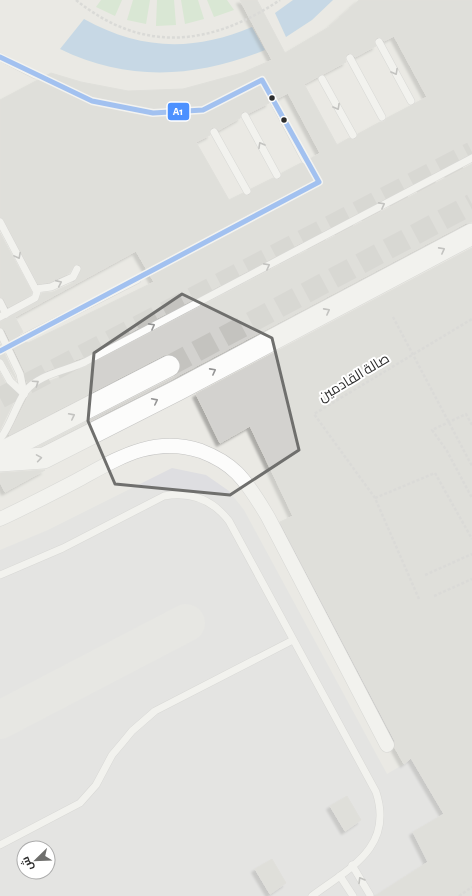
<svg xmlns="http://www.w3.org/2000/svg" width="472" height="896" font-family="'Alegreya Sans',Cairo,sans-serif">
	<defs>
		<filter id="shadow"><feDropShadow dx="-3.5" dy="3.5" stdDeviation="1" flood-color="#0004"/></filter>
	</defs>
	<rect width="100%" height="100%" fill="#eae9e4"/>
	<!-- airport -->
	<path fill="#dedee1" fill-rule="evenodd" d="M472,311V896H0V550L48,530L172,468L206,475L229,491L244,510L387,774L404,764L276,524L293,516ZM24,848H48V872H24Z"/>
	<!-- green -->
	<g fill="#c6e4c0">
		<polygon points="101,0 122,0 115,16 96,7"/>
		<polygon points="133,0 150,0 146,24 127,20"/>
		<polygon points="157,0 174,0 176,25 156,26"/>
		<polygon points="181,0 198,0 204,19 185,24"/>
		<polygon points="207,0 227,0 234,10 214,17"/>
	</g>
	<!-- water -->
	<g fill="#9dc4e6">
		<polygon points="293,0 333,0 312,20 286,37 275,13"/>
		<path d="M84,19C140,50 193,52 252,27L265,50C196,78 128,82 60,49Z"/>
	</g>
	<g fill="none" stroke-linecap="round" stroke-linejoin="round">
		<!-- taxiway -->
		<polyline stroke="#e4e4e2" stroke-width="38" points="0,720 186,623"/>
	</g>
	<!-- building -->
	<g fill="#d3d2cf" stroke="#d5d4d0" fill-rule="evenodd" filter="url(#shadow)">
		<path d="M240,0H257L285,53L329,27L359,0H472V153L83,357L43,372L27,383L25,372L5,330L0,327V322L37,302L42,293L53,292L75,282L82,268L79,264L75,265L69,273L50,282L38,284L4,220L0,217V100L51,73L81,82L128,91L183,89L242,73L272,60ZM394,36L427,97L387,118L384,122H380L358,134L355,140L349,138L337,145L304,84L346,62L345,57L348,53L352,54L355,57L376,46L374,41L377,37L381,38L384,41ZM288,93L320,153L310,159L307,165L301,163L282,173L279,180L273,178L251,189V193L249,196L243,193L229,200L196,142L210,135V130L212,127L216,128L219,130L240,118L241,114L243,111L249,113L269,103L268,99L271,95L275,96L278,98ZM136,251L154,282L28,343L27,342L21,344L17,342V336L23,332L15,317Z"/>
		<polygon points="472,164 472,222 466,223 172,379 41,446 39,446 174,377 179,373 181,367 179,360 175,356 170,354 164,355 9,435 29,395 40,385 87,366"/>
		<polygon points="0,233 32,292 31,295 8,307 4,299 0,297"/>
		<polygon points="472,248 472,896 375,896 428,862 413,832 444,814 411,758 404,764 395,748 395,741 280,522 293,516 250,426 220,443 196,394"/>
		<polygon points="0,344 15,376 16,380 4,361 0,358"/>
		<polygon points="0,373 6,384 17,395 0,430"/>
		<polygon points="45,470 5,492 0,482 0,473"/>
		<polygon points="347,796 361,820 345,831 330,806"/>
		<polygon points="272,859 286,883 270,894 255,869"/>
	</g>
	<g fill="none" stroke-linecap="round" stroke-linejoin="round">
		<!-- secondary-tunnel -->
		<g stroke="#c4c3bf" stroke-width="21" stroke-dasharray="21 10" stroke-linecap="butt">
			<polyline points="169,366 472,204"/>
			<polyline points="0,398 472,152"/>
		</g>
		<!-- lane casing -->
		<g stroke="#c4c4c3" stroke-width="8">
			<g id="lane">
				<polyline points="379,42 411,101"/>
				<polyline points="0,57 35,75"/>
				<polyline points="350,58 382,117"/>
				<polyline points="322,79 353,135"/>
				<polyline points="273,100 305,160"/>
				<polyline points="245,116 277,175"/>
				<polyline points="214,132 247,191"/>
				<polyline points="0,222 37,292 35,298 0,317"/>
				<polyline points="36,289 51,287 73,277 77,269"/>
				<polyline points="0,302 6,314"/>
				<polyline points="0,332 20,374 24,394"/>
				<polyline points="21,339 137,280"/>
				<polyline points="0,363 10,381 24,394"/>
				<path d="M0,439C11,425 15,407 25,392C38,374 66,371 85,362L472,158"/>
				<path d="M0,575L63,548L164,496C191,491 212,499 229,521L376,792C394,847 350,868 312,896"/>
				<polyline points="0,845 80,803 96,785 112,755 123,742 132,731 155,711 293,640"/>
				<polyline points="352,865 370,895"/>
				<polyline points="340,876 353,896"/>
			</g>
		</g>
		<!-- street casing -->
		<g stroke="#c4c4c3" stroke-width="15">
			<path id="street" d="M0,519C26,507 51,494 76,481C117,459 152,435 201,451C214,456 227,463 237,473C250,486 259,502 268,517L387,745"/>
		</g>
		<!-- secondary casing -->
		<g stroke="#c4c4c3" stroke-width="22">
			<g id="secondary">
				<polyline points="0,453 169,366"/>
				<polyline points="0,461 44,458 178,390 472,234"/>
			</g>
		</g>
		<!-- path -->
		<g stroke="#c8c8c8" stroke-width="2.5" stroke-dasharray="3 2" stroke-linecap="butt">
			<path d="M76,0C143,54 211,46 280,0"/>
			<polyline points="393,317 472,466"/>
			<polyline points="472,425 466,414 432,430 447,451 472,498"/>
			<polyline points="375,498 435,473 472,539"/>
			<polyline points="425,575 472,554"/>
			<polyline points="434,596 472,579"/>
			<polyline points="419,599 375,498 314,414 472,319"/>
			<polyline points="459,896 472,887"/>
		</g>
		<!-- lane -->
		<use href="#lane" stroke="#fcfcfb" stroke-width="7"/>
		<!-- street -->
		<use href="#street" stroke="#fcfcfb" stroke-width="14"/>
		<!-- secondary -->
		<use href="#secondary" stroke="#fcfcfb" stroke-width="21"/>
		<!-- bus-1 casing -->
		<g stroke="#fff" stroke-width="8">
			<polyline id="bus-1" points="0,57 92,101 153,113 203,110 262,80 319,182 0,351"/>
		</g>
		<!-- bus-1 -->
		<use href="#bus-1" stroke="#4c91ff" stroke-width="5"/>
	</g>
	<!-- one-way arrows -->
	<defs><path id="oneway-chevron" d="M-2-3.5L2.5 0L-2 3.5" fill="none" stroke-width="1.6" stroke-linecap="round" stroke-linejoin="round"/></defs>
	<g stroke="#949494">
		<use href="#oneway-chevron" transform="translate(395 72) rotate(61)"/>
		<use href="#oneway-chevron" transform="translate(337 107) rotate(61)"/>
		<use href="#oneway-chevron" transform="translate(261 145) rotate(-119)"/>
		<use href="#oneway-chevron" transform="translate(382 205) rotate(-28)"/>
		<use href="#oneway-chevron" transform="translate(442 250) rotate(-28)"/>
		<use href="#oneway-chevron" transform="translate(18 256) rotate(62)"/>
		<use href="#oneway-chevron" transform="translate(267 266) rotate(-28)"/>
		<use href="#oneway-chevron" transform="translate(59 283) rotate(-24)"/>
		<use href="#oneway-chevron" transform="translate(327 311) rotate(-28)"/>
		<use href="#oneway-chevron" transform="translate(152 326) rotate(-28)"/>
		<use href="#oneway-chevron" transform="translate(213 371) rotate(-28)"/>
		<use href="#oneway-chevron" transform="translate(36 383) rotate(-34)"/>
		<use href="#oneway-chevron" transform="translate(155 401) rotate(-27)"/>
		<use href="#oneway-chevron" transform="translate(72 416) rotate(-27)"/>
		<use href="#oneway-chevron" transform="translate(39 458) rotate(-9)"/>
		<use href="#oneway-chevron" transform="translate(361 880) rotate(-121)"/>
	</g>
	<!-- marked area -->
	<path d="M0 0H472V896H0ZM182,294L272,338L299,450L230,495L115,484L88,421L94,353Z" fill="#eae9e4" fill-opacity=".55" fill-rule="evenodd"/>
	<path fill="none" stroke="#6f6f6d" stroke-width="3" stroke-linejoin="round" d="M182,294L272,338L299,450L230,495L115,484L88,421L94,353Z"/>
	<!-- markers -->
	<g fill="#2d2d2d" stroke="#fff" stroke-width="1.5">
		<circle cx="272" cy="98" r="3.5"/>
		<circle cx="284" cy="120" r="3.5"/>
	</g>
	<g text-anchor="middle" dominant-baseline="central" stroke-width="4" stroke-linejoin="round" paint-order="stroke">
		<!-- street labels -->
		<g font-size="14" fill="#2d2d2d" stroke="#fff">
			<text transform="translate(354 378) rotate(-31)">صالة القادمين</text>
		</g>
	</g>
	<rect stroke="#fff" stroke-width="1.5" x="167" y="102" width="23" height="19" rx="4" fill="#4c91ff"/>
	<g font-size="11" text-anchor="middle" font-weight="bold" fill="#fff">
		<text x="178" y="115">A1</text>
	</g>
	<!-- north arrow -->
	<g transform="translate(36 860) rotate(247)"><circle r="19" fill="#ffffff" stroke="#ababab"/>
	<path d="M0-3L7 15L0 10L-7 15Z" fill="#6f6f6d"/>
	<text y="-6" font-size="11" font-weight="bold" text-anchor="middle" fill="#2d2d2d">ش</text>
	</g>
</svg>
